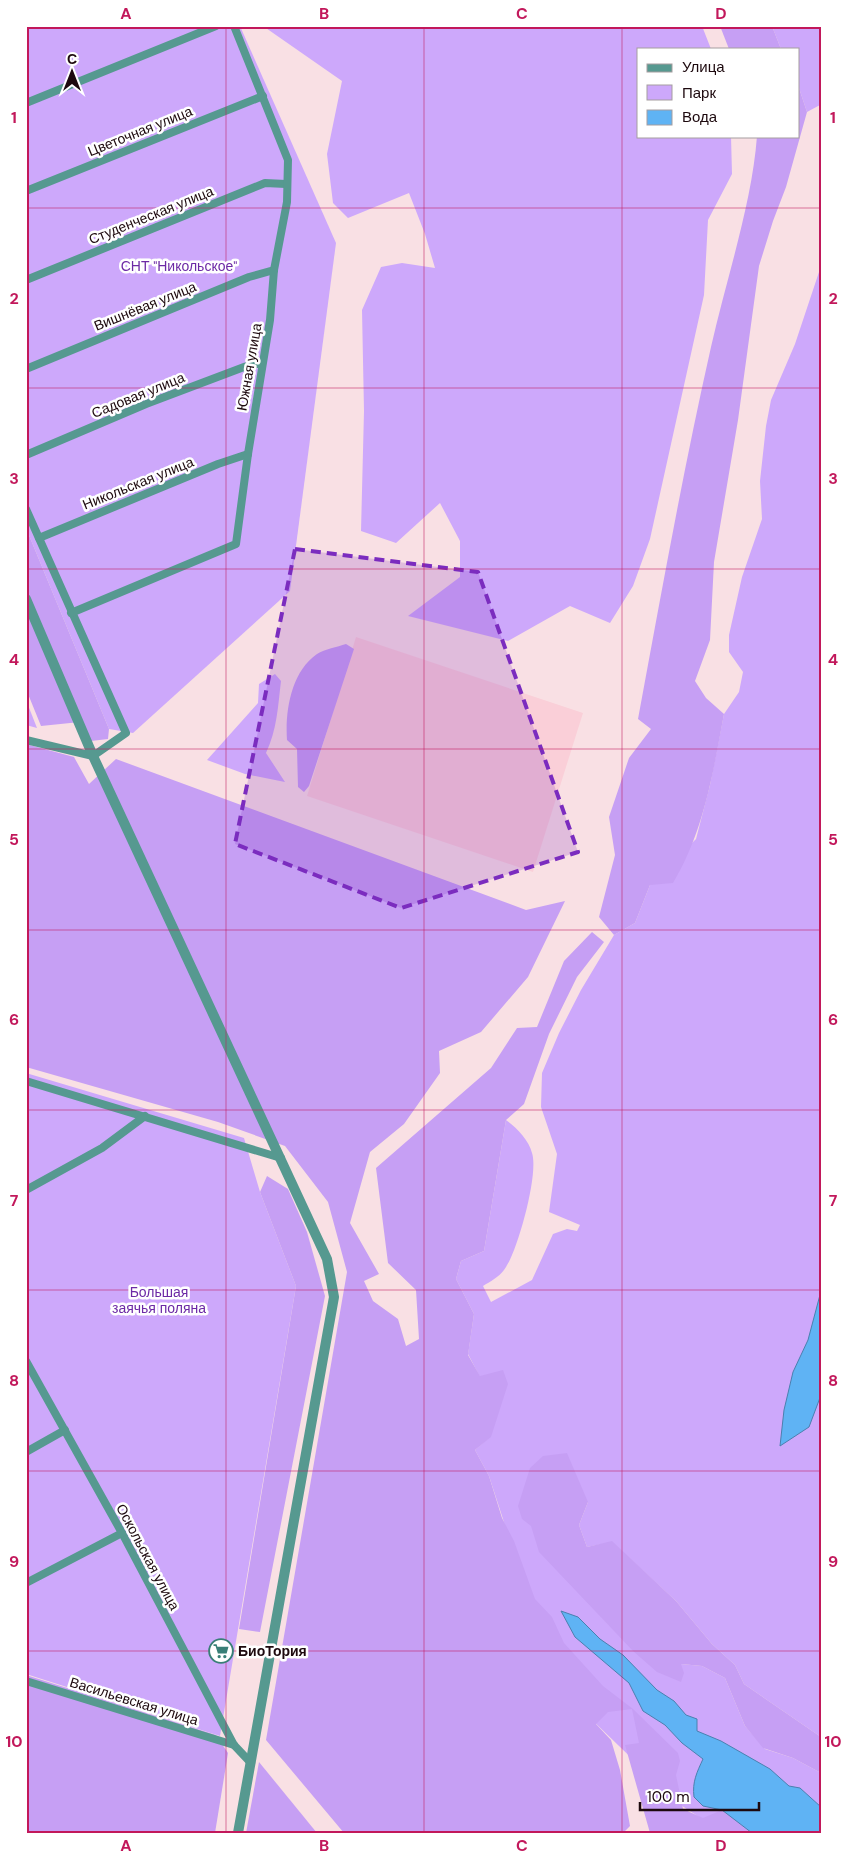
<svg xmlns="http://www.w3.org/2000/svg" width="847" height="1859" font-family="'DM Sans',sans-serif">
	<rect width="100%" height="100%" fill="#f9e0e4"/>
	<!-- built -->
	<polygon fill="#facfd8" points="356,637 583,713 533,872 307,796"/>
	<!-- green -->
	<g fill="#cda8fb">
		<polygon points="26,26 240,26 336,243 290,591 133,733 109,729 26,528"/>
		<polygon points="263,26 702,26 711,49 638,49 638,136 731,136 732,174 708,220 704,295 650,539 633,586 610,623 570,606 508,641 408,616 460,577 460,541 440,503 396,543 361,531 364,411 362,310 381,267 402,263 435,268 425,234 409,193 348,218 333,203 327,154 342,81"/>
		<polygon points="772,26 821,26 821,109 820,105 807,112 798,85 798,49 781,49"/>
		<path d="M821,266V1737L744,1684L735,1665L712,1644L676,1601L612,1542L587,1547L579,1525L588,1502L523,1512L586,1600L609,1625L681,1664L702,1666L725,1678L745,1726L765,1749L793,1758L821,1773V1833H724L679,1804L588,1716L555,1679L489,1476L475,1450L491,1436L480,1377L468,1354L474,1314L456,1279L461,1261L484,1251L506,1120C516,1127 529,1140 532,1153C539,1173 518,1249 506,1267C501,1276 491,1281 483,1286L491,1302L532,1280L553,1234L567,1229L577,1231L580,1225L549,1212L557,1154L541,1107L542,1073L559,1033L581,990L614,935L635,923L650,885L696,839L710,785L724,714L739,692L743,672L729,652V635L742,577L762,519L760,481L766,426L771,400L795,344Z"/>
		<path d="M275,674L281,681C278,706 277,730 266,753L285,782L245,774L207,760L258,703L259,684Z"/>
		<polygon points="26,700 37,728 26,725"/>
		<polygon points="26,1073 244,1138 260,1192 296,1286 220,1736 26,1674"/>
	</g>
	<!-- forest -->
	<g fill="#c69ff4">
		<polygon points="720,26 772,26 781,49 729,49"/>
		<path d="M798,85L807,112L786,187L773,221L759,266L738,420L714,562L710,640L695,681L706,698L724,714C713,773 704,831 673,883L650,885L635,923L614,935L599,917L615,855L609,817L629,758L651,729L638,719C661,595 683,471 711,347C726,280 752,204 757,136H798Z"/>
		<polygon points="26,528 109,729 108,739 91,741 80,722 41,726 26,689"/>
		<path d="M346,644L354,649L309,786L304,792L298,787L297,749L287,740C285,711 291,672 317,654C325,649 337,647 346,644Z"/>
		<polygon points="26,744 74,757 89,784 116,759 526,910 565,901 528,977 481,1032 439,1051 440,1073 404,1124 370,1152 350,1223 379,1274 364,1281 373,1301 398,1319 406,1346 419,1339 416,1290 388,1263 376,1168 491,1068 517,1028 537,1027 564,961 592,932 604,942 577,977 549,1034 524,1104 506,1120 484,1251 461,1261 456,1279 474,1314 468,1355 480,1376 503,1370 508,1384 491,1437 475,1450 489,1476 502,1518 514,1541 535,1599 552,1617 564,1643 603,1686 633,1709 678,1753 680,1761 676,1775 683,1809 703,1818 722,1810 751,1833 650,1833 625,1745 639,1743 632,1709 608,1712 596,1724 611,1740 620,1770 630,1826 623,1833 344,1833 266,1740 347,1272 328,1202 285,1146 218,1122 26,1067"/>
		<polygon points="267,1176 288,1189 307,1232 325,1296 260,1632 239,1629 296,1286 260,1192"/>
		<polygon points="567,1453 588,1502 579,1525 587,1547 612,1541 676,1601 712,1644 735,1665 744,1684 821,1737 821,1773 793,1758 763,1748 745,1726 725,1678 702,1666 681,1664 684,1673 681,1682 657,1672 633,1651 539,1552 531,1526 522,1519 518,1506 530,1468 543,1456"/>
		<polygon points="26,1675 216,1735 228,1753 215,1833 26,1833"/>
		<polygon points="259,1762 317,1833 246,1833"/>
	</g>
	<!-- water -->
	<g fill="#5fb3f4" stroke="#4b80af">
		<polygon points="821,1291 821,1395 809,1427 780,1446 784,1410 793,1372 808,1340"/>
		<path d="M561,1611L578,1617L600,1639L623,1655L657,1690L674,1701L686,1715L697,1719V1731L721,1741L770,1769L789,1786L800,1788L821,1807V1833H752L722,1810L703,1806L694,1797C692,1782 697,1772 703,1759L682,1743L665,1725L643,1711L629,1683L575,1637Z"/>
	</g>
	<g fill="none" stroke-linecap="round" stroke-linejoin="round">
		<!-- minor -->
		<g stroke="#569990" stroke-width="8">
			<polyline points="26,103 216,26"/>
			<polyline points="26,191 263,96"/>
			<polyline points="26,280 265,183 286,184"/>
			<polyline points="26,369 249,277 274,270"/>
			<polyline points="26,455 146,404 244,367 261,363"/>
			<polyline points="26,509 126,733 93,756 26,740"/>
			<polyline points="39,538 218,464 248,454"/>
			<polyline points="71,613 236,544 248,454 270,320 274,270 287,202 288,160 234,26"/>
			<polyline points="26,1081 281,1158"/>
			<polyline points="26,1190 102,1148 145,1116"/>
			<polyline points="26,1361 122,1533 234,1745 251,1763"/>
			<polyline points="26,1452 65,1430"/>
			<polyline points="26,1583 122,1533"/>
			<polyline points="26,1681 234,1745"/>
		</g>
		<!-- tertiary -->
		<polyline stroke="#569990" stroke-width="10" points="26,599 93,756 327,1259 334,1297 238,1833"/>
	</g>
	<!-- marked area -->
	<path fill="#7b2cbf" fill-opacity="0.2" stroke="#7b2cbf" stroke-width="4" stroke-dasharray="10 6" stroke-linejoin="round" d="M295,549L478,572L578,852L401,908L235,844Z"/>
	<!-- grid -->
	<path fill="none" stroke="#c2185b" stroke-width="1" stroke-opacity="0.55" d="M226,26V1833M424,26V1833M622,26V1833M26,208H821M26,388H821M26,569H821M26,749H821M26,930H821M26,1110H821M26,1290H821M26,1471H821M26,1651H821"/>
	<!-- icons -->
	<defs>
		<g id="supermarket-ring" transform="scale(1.25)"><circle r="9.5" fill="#fff" stroke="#397f77" stroke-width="1.5"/><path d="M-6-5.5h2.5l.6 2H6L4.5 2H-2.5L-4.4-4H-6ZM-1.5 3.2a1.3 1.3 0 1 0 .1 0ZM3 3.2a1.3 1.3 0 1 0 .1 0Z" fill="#397f77"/></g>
	</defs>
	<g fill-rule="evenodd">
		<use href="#supermarket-ring" x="221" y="1651"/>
	</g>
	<g text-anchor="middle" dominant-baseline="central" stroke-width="5" stroke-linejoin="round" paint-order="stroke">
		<!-- street labels -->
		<g font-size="14" fill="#1d090e" stroke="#fff">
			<text transform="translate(140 131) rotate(-22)">Цветочная улица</text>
			<text transform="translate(151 215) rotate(-22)">Студенческая улица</text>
			<text transform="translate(145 306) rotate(-22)">Вишнёвая улица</text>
			<text transform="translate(249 367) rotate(-80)">Южная улица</text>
			<text transform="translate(138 395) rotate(-22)">Садовая улица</text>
			<text transform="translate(138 483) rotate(-22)">Никольская улица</text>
			<text transform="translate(148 1557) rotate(62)">Оскольская улица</text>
			<text transform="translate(134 1701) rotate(17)">Васильевская улица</text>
		</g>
		<!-- park labels -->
		<g font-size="14" fill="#6c29a5" stroke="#fff">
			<text x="179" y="266">СНТ "Никольское"</text>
			<text x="159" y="1292">Большая<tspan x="159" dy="16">заячья поляна</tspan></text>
		</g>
		<!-- poi labels -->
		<g font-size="14" font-weight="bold" fill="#1d090e" stroke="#fff" text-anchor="start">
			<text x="238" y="1651">БиоТория</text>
		</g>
	</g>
	<!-- border -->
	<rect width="847" height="1859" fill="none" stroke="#ffffff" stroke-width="55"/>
	<!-- legend -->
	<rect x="637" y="48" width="162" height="90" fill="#ffffff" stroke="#a59d9f"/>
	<rect x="647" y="64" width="25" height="8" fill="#569990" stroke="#a59d9f"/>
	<text x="682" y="72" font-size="15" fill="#1d090e">Улица</text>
	<rect x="647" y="85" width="25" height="15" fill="#cda8fb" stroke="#a59d9f"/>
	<text x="682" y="98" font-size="15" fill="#1d090e">Парк</text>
	<rect x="647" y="110" width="25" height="15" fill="#5fb3f4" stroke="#a59d9f"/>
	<text x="682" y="122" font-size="15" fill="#1d090e">Вода</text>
	<!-- north arrow -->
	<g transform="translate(72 72)" stroke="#ffffff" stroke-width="4" paint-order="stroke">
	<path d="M0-4L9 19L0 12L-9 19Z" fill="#1d090e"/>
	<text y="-8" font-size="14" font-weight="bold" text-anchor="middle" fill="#1d090e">С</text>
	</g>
	<!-- scale -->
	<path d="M640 1802v8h119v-8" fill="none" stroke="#1d090e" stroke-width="2.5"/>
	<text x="647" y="1802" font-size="15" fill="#1d090e" stroke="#ffffff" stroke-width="4" paint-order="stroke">100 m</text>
	<rect x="28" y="28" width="792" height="1804" fill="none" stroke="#c2185b" stroke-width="2"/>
	<g font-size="16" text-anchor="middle" font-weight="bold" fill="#c2185b">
		<text x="126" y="19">A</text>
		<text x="324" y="19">B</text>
		<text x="522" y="19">C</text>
		<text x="721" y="19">D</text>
		<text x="14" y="123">1</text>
		<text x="833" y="123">1</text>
		<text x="14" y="304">2</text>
		<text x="833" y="304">2</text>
		<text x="14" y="484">3</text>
		<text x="833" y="484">3</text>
		<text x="14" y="665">4</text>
		<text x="833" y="665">4</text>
		<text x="14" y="845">5</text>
		<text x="833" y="845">5</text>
		<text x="14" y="1025">6</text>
		<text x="833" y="1025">6</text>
		<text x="14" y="1206">7</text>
		<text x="833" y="1206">7</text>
		<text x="14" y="1386">8</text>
		<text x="833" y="1386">8</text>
		<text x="14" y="1567">9</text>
		<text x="833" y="1567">9</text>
		<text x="14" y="1747">10</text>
		<text x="833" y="1747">10</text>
		<text x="126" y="1851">A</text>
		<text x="324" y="1851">B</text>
		<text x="522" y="1851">C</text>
		<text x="721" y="1851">D</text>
	</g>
</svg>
